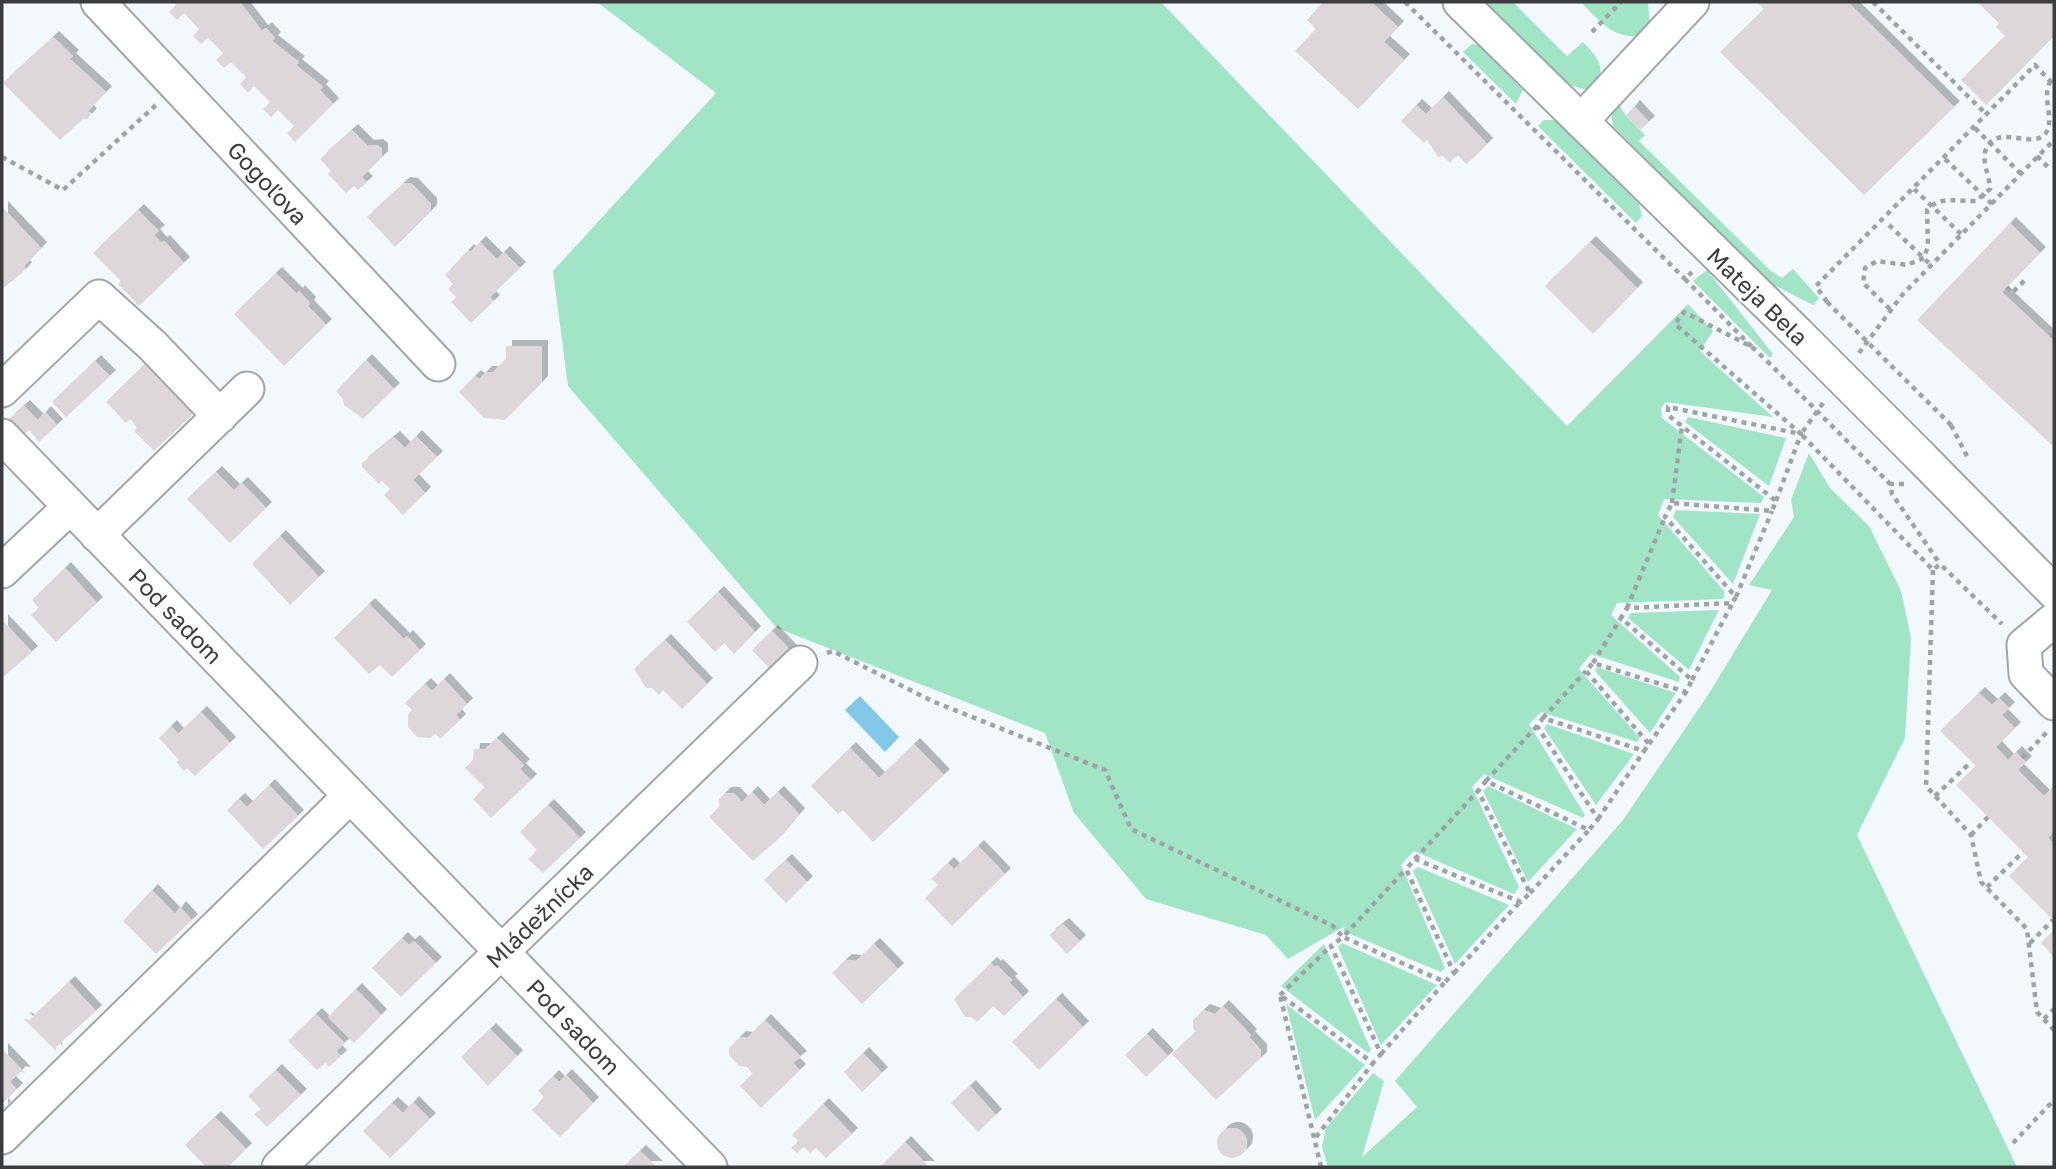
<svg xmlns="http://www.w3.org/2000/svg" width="2056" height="1169" font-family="'Golos Text',sans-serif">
	<defs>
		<filter id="shadow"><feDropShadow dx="6" dy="-6" stdDeviation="0" flood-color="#0004"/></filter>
	</defs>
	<rect width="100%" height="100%" fill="#f3f8fc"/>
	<!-- green -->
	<g fill="#a1e5c6">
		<polygon points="597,2 1161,2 1567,426 1688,304 1713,331 1700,351 1773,417 1666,402 1661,408 1662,418 1764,497 1761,503 1664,499 1658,515 1725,592 1723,599 1617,603 1611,615 1680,677 1679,682 1591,654 1579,669 1640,738 1637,742 1541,712 1529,724 1585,815 1583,818 1484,774 1472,787 1519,887 1514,894 1414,851 1401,865 1445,968 1441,972 1343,931 1345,926 1288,959 1266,935 1146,899 1074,813 1045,733 777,628 568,386 553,271 716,93"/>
		<path d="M1484,2H1513L1567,56L1583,42C1599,58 1611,74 1587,90L1569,85Z"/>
		<path d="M1581,2H1648L1650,24L1640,36C1612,39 1599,20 1581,2Z"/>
		<polygon points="1472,44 1479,45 1523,90 1516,104 1463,52"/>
		<polygon points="1617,101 1626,116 1645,135 1639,141 1771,271 1782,278 1793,269 1819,298 1813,305 1768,282 1613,126 1611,113"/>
		<polygon points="1544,120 1555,120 1639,204 1642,216 1636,223 1538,126"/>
		<polygon points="1707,270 1773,354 1770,358 1693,281"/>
		<polygon points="1688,417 1786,438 1769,486 1685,422"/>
		<polygon points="1809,453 1830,488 1869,526 1901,591 1911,638 1905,738 1857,835 2017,1167 1328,1167 1322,1147 1326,1128 1373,1073 1384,1081 1362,1157 1417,1107 1395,1081 1623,820 1708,695 1772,590 1749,585 1794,517 1791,500"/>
		<polygon points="1676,510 1760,514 1733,584 1673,517"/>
		<polygon points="1719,610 1689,670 1628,618 1631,613"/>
		<polygon points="1597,667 1676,693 1650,733 1595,671"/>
		<polygon points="1547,724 1634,754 1596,805 1544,728"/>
		<polygon points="1488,786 1577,829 1528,882 1483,791"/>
		<polygon points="1418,867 1509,905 1455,964 1413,871"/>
		<polygon points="1342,943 1437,985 1381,1045 1338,947"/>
		<polygon points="1324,944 1371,1050 1368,1053 1281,986"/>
		<polygon points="1286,1004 1365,1065 1315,1120"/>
	</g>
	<!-- water -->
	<polygon fill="#83c9e7" points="860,696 899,737 885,752 845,710"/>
	<!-- building -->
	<g fill="#ded7d9" filter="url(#shadow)">
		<polygon points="173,2 240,2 262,31 266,28 275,38 272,41 299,62 296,65 323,87 320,90 333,104 295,142 287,133 294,126 278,110 271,117 263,109 270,102 254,86 248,93 240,84 246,77 231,62 224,68 216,60 223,53 208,38 201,44 193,36 199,29 184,13 177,20 169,12 176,5"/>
		<polygon points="1323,2 1371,2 1398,27 1384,42 1404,60 1358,109 1295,51 1316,29 1307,20"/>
		<polygon points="1757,2 1848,2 1954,107 1864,195 1720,52 1764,9"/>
		<polygon points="1977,2 2054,2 2054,36 1986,105 1961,80 2005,36 1996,27 1999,23"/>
		<polygon points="53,37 73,56 70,59 106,92 88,111 91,114 86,120 84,118 60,140 3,83"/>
		<polygon points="1443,97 1487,144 1467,164 1457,155 1450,163 1443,156 1438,157 1427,140 1424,143 1401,121 1416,105 1426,114"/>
		<polygon points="1634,106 1649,122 1640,130 1626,116"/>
		<polygon points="352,130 368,146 377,145 382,149 382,157 362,177 367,182 358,190 354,186 346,193 328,174 331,171 320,159"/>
		<polygon points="404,183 412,184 431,204 431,211 395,247 367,217"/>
		<polygon points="2,207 41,248 24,266 26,268 21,274 2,289"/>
		<polygon points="138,210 159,231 154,235 161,243 164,241 184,263 139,306 118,284 121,281 93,253"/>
		<polygon points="2010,223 2040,253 2002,292 2054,341 2054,447 1917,320"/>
		<polygon points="480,242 497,259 504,252 520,268 490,297 494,301 471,323 451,302 456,297 448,289 453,284 445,275 468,250 470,252"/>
		<polygon points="1590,242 1637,288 1593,334 1545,286"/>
		<polygon points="276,273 297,294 299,291 310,303 308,306 326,325 284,366 234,314"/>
		<polygon points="506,346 542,346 542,382 505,420 484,418 459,392 475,376 479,379 486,372 493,372 506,359"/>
		<polygon points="149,360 194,413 154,451 134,431 137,428 130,419 126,423 106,402"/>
		<polygon points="366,360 394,389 363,419 344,405 343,399 336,391"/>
		<polygon points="95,361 110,376 66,417 52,402"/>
		<polygon points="24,406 38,420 45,412 57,425 39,442 29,430 24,435 9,419"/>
		<polygon points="416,436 437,457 413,480 425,493 403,515 384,495 390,489 382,481 379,484 362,467 362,463 394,437 405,448"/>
		<polygon points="216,472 234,490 242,483 266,508 230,543 187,499"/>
		<polygon points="280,536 319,577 290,605 252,564"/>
		<polygon points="65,568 97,603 56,642 31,615 39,608 32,600"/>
		<polygon points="718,592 755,632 734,654 724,643 715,652 687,622"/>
		<polygon points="369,604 404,639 407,636 420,650 392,677 380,665 369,674 334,638"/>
		<polygon points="2,620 32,652 2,678"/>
		<polygon points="772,631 791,651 771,670 752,650"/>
		<polygon points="665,640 707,684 682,709 663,690 659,695 652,688 646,688 634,669"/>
		<polygon points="444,679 467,704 456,715 460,720 440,739 436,734 430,738 417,737 408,727 408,715 412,710 405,703 425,684 432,691"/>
		<polygon points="1979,693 1992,705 1999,698 2009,708 2002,715 2015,728 1996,747 2008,760 2016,752 2026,762 2018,770 2044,796 2052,788 2054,791 2054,831 2048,838 2054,844 2054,921 2009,876 2028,857 1956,785 1976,766 1940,731"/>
		<polygon points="201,712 230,743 195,776 187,768 184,771 176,762 179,760 159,738 171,726 178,734"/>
		<polygon points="497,738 524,765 520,769 531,780 491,818 473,799 485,788 465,768 473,760 474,749 485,749"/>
		<polygon points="914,744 944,775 873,842 843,810 838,814 811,786 850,748 879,778"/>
		<polygon points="269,785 298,816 263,849 227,810 239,799 247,807"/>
		<polygon points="752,792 764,805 778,792 799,814 777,840 753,861 709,817 719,807 719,799 725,793 734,793 742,802"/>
		<polygon points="548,805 580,838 543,873 528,859 537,850 520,832"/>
		<polygon points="978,846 1005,874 952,926 925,898 938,885 931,879 948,863 954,869"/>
		<polygon points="786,860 807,882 786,903 764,880"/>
		<polygon points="152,890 175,914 180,907 192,920 156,954 123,921"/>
		<polygon points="1063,924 1080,941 1067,954 1049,935"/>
		<polygon points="2054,930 2054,957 2041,943"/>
		<polygon points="402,938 409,945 414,941 436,963 401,997 372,968"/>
		<polygon points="874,944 898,969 862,1004 832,973 846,960 856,961"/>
		<polygon points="991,963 995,967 997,965 1012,980 1009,982 1023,997 1004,1016 993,1006 977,1022 971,1017 965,1017 954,999"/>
		<polygon points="69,982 96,1011 56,1047 56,1051 23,1018 29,1020"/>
		<polygon points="356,989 381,1015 354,1043 328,1017"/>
		<polygon points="1056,999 1083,1027 1039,1070 1012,1042"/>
		<polygon points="1223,1006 1251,1035 1249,1037 1261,1050 1261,1058 1216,1100 1172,1054 1196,1032 1193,1028 1193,1020 1204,1010 1215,1014"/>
		<polygon points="316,1014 345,1043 336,1051 341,1056 329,1067 325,1063 317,1070 288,1041"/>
		<polygon points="765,1020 801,1057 793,1063 800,1070 761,1108 740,1086 753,1074 747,1067 739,1066 729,1055 729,1048 740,1037 747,1038"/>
		<polygon points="490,1029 517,1056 488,1086 461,1057"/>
		<polygon points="1147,1034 1168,1056 1146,1077 1125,1055"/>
		<polygon points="2,1049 25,1073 20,1072 10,1082 17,1089 2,1104 5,1107 2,1110"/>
		<polygon points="863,1053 882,1073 862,1092 844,1072"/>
		<polygon points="276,1070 301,1095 267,1127 254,1114 261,1109 248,1096"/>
		<polygon points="566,1075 593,1103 560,1137 532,1110 544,1097 538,1091 553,1076 559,1082"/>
		<polygon points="970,1086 996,1115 978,1132 951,1103"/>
		<polygon points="413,1102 430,1119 390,1158 363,1131 392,1103 403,1113"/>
		<polygon points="823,1104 852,1134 826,1158 816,1148 810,1153 804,1147 797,1153 791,1148 799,1141 792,1135"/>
		<polygon points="215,1117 246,1149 228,1167 206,1167 185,1145"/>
		<circle cx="1232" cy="1143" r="15"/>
		<polygon points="905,1142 929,1167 880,1167"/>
		<polygon points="640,1151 657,1167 623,1167"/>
	</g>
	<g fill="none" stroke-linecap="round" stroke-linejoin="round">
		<!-- minor casing -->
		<g stroke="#a1a5a9" stroke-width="37">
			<g id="minor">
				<path id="s1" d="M98,2L438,364"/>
				<polyline points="1460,2 1796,332"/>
				<polyline points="1581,121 1692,2"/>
				<polyline points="2,390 99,297 153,346 220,416"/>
				<path id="s2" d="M2,436L710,1167"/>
				<polyline points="1920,456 2054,592"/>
				<polyline points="97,535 247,389"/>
				<polyline points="2,571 70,507"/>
				<polyline points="2054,620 2024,645 2026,674 2054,703"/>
				<polyline points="2,1137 350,796"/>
				<path id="s3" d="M279,1167L800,663"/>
			</g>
		</g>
		<!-- path -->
		<g stroke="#a0a3a6" stroke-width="4.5" stroke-dasharray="5 5" stroke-linecap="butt">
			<polyline points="1405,2 1685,279"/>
			<polyline points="1873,2 1987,115"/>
			<polyline points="1592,32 1621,2"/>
			<polyline points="1975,128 2021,174"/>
			<polyline points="2037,156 2050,169"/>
			<polyline points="2,157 63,190 156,105"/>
			<polyline points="1945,159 1992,204"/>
			<polyline points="1914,189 1962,235"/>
			<polyline points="1889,225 1932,266"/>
			<polyline points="2007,287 2012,293 2027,278"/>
			<polyline points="1827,302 1816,286 2035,65 2054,85"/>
			<path d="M1890,309L1863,283L1865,268L1877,261L1907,265L1924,258L1928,246L1927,210C1940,195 1959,202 1976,201L1990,189C1990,176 1980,159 1987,147C1999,124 2033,150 2046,133C2056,117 2038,92 2054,77"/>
			<polyline points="1752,347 1767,361"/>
			<polyline points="1859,353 1903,294 2054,140"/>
			<polyline points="1823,403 1801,434 1933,570 1940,564 2002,624"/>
			<polyline points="1951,425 1969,460"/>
			<polyline points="1904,484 1890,484 1892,494 1940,564"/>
			<polyline points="1776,501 1801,434"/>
			<polyline points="1672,503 1682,426"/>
			<polyline points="1933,570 1926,786 1971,835 1981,882 2027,929 2037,1012 2054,1030"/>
			<polyline points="1736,597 1772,511"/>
			<polyline points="1627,608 1665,517"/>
			<polyline points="827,653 833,651 932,701 1105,770 1131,829 1333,926 1343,937 1406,869"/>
			<polyline points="1593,663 1621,618"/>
			<polyline points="1692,680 1732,604"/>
			<polyline points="1543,718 1586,671"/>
			<polyline points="1649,744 1686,692"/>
			<polyline points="2022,758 2048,731"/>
			<polyline points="1486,781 1537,726"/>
			<polyline points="1935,796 1971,762"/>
			<polyline points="1598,819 1644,751"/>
			<polyline points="1971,835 1988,817"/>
			<polyline points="1415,859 1478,791"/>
			<polyline points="1987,887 2023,852"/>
			<polyline points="1530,893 1589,830"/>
			<polyline points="2030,943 2053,920"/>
			<polyline points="1454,973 1520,902"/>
			<polyline points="1280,995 1331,946"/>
			<polyline points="2044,1019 2054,1009"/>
			<polyline points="1381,1054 1445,982"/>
			<polyline points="1316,1137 1373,1063"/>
			<polyline points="2013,1143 2054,1100"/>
			<polyline points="1321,1167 1280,995 1373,1063 1381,1054 1331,946 1343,937 1445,982 1454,973 1406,869 1415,859 1521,902 1530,893 1478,791 1486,781 1589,830 1598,819 1537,726 1543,718 1644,751 1649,744 1586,671 1593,663 1686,692 1692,680 1621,618 1627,608 1732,603 1736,597 1665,517 1672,503 1772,511 1776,501 1668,415 1668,407 1801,434 1675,324 1684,312 1752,347 1685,279 1692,272"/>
		</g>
		<!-- minor -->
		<use href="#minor" stroke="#fff" stroke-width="33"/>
		<!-- minor-bridge casing -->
		<g stroke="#a1a5a9" stroke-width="37" stroke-linecap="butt">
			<polyline id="minor-bridge" points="1796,332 1920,456"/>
		</g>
		<!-- path-bridge -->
		<g stroke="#a0a3a6" stroke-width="4.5" stroke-dasharray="5 5" stroke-linecap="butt">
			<polyline points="1827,302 1951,425"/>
			<polyline points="1767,361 1890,484"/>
		</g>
		<!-- minor-bridge -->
		<use href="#minor-bridge" stroke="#fff" stroke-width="33"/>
	</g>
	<g text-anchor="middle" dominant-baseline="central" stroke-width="5" stroke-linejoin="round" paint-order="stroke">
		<!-- street labels -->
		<g font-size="23" fill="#3a3c3d" stroke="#fff">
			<text stroke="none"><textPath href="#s1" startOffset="248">Gogoľova</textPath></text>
			<text transform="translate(1758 296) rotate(44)">Mateja Bela</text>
			<text stroke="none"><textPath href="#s2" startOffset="250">Pod sadom</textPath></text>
			<text stroke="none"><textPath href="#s3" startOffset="362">Mládežnícka</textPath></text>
			<text stroke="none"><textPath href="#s2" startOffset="822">Pod sadom</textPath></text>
		</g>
	</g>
	<!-- border -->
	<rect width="2056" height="1169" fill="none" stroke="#3a3c3d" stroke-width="7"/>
</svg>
